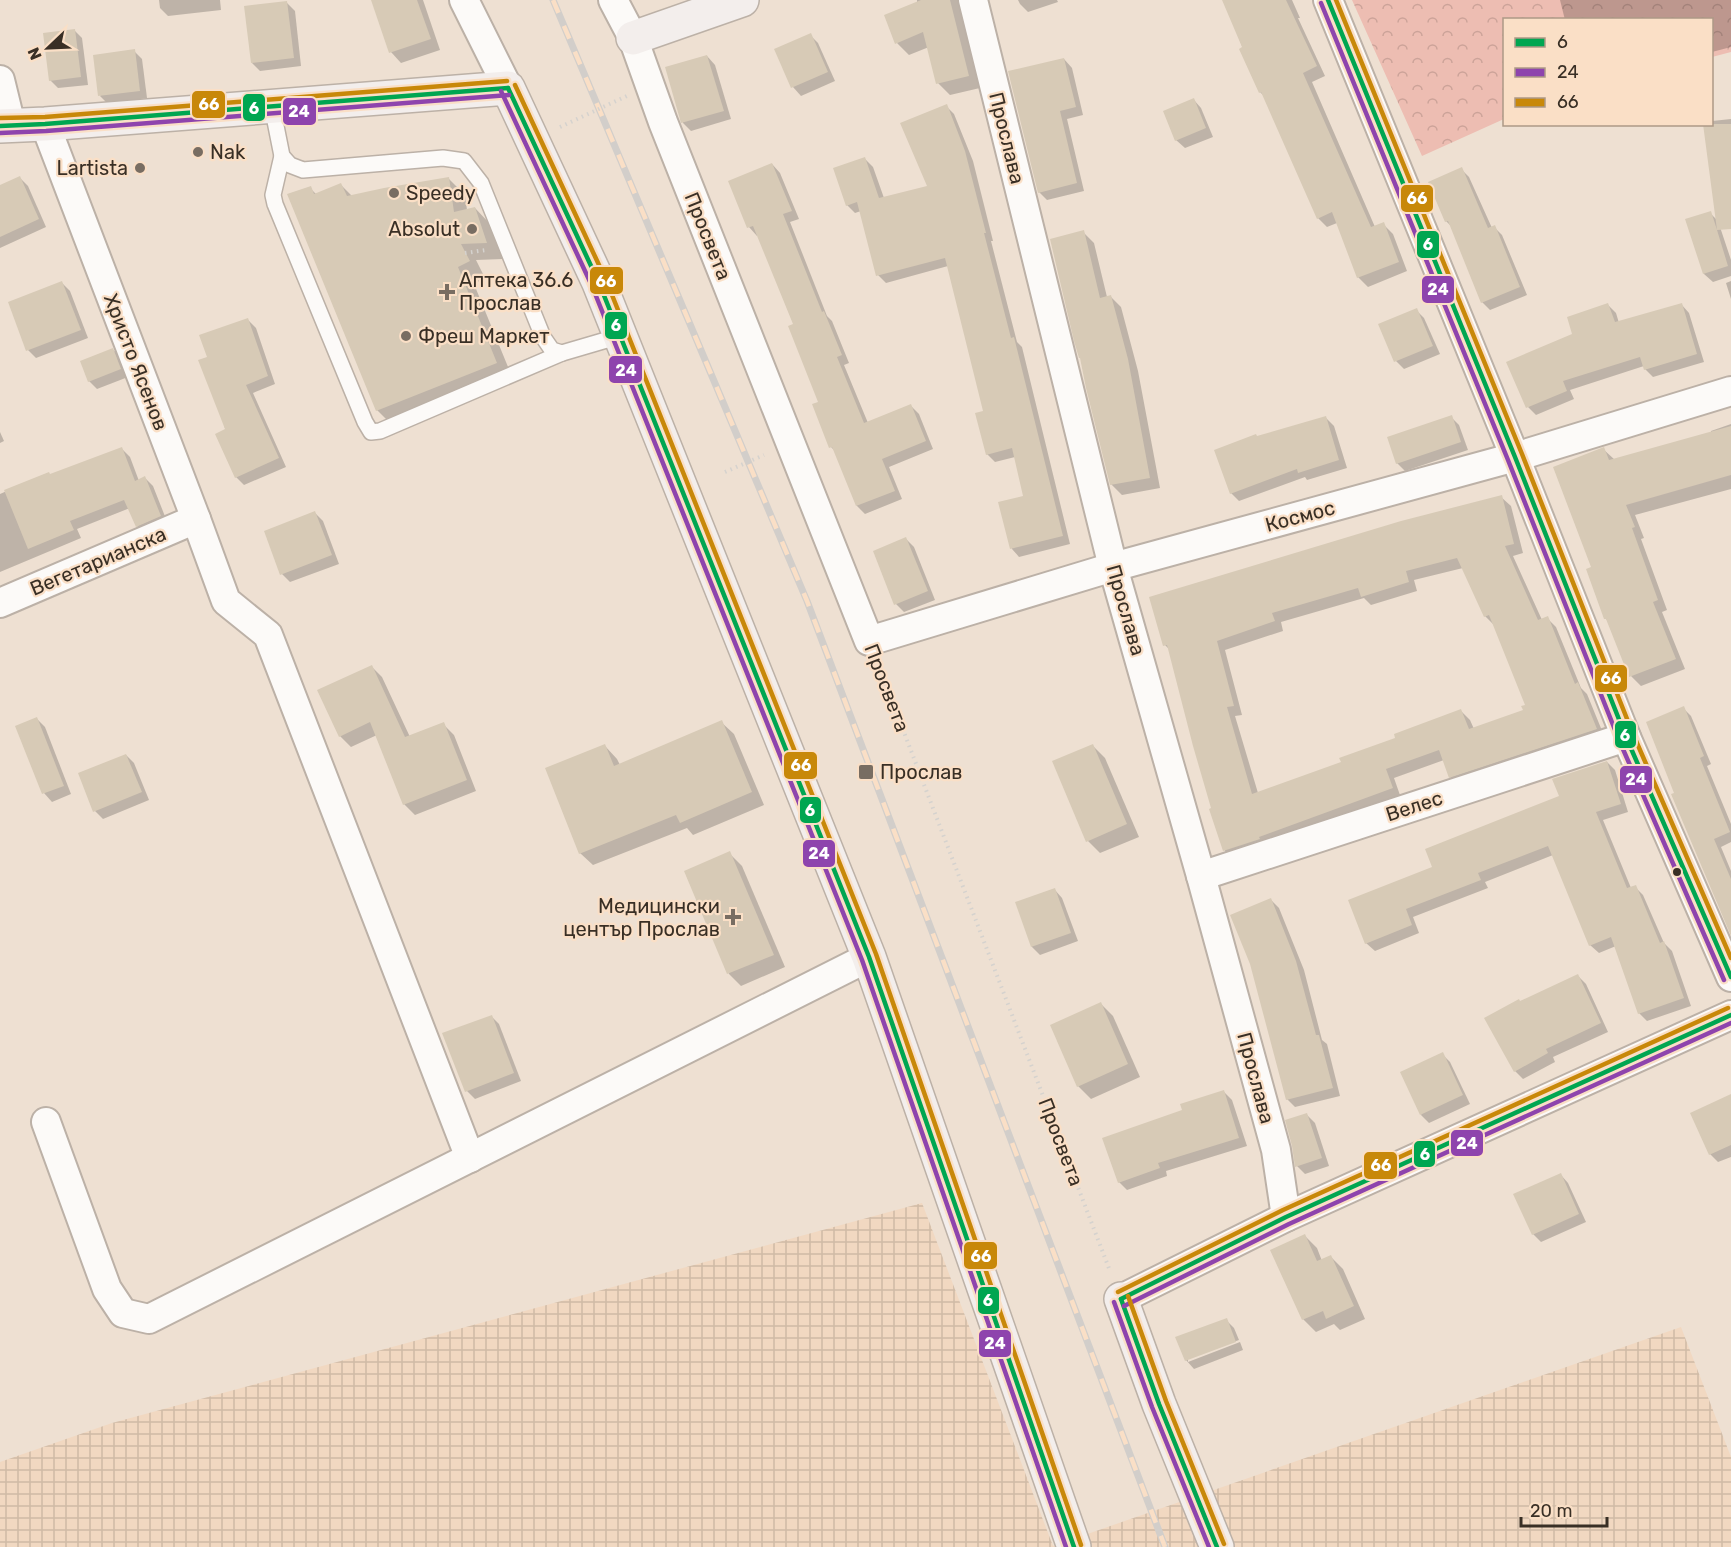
<svg xmlns="http://www.w3.org/2000/svg" width="1731" height="1547" font-family="Rubik,sans-serif">
	<defs>
		<pattern id="industrial-grid" width="8" height="8" patternUnits="userSpaceOnUse" patternTransform="scale(1.5)"><rect width="8" height="8" fill="#f1d8c1"/><path d="M0 4h8M4 0v8" fill="none" stroke="#cfbaa6"/></pattern>
		<pattern id="park-crowns" width="20" height="18" patternUnits="userSpaceOnUse" patternTransform="scale(1.5)"><rect width="20" height="18" fill="#edbdb2"/><path d="M2 6a3 3 0 1 1 6 0M12 15a3 3 0 1 1 6 0" fill="none" stroke="#cca399"/></pattern>
	</defs>
	<rect width="100%" height="100%" fill="#eee0d2"/>
	<!-- industrial -->
	<polygon fill="url(#industrial-grid)" points="922,1203 1053,1546 1681,1327 1731,1457 1731,1547 0,1547 0,1462 112,1423"/>
	<!-- park -->
	<polygon fill="url(#park-crowns)" points="1352,0 1731,0 1731,52 1712,57 1712,20 1504,20 1504,119 1422,156"/>
	<!-- shadow -->
	<g fill="#0003" fill-rule="evenodd">
		<polygon points="159,0 220,0 221,10 168,16 160,8"/>
		<polygon points="373,0 423,0 440,50 401,63 391,52"/>
		<polygon points="917,0 958,0 980,88 950,95 938,83 929,47 909,55 897,43 917,3"/>
		<polygon points="1018,0 1057,0 1058,2 1028,12 1020,4"/>
		<polygon points="1224,0 1292,0 1300,18 1298,18 1325,76 1312,82 1375,227 1383,224 1393,234 1407,271 1368,287 1358,277 1337,223 1327,227 1318,218 1265,97 1260,92"/>
		<polygon points="1560,0 1731,0 1731,47 1712,52 1712,20 1565,20"/>
		<polygon points="287,3 295,11 301,66 260,71 252,63"/>
		<polygon points="74,30 82,38 88,85 58,88 50,80"/>
		<polygon points="810,35 818,43 835,81 801,96 793,87 776,50"/>
		<polygon points="134,51 142,59 147,98 108,104 100,96"/>
		<polygon points="707,56 715,65 731,119 691,131 683,123 667,68"/>
		<polygon points="1064,59 1072,68 1083,115 1067,119 1084,191 1047,200 1039,192"/>
		<polygon points="1193,99 1201,108 1213,137 1185,148 1176,140"/>
		<polygon points="946,106 954,114 973,161 993,241 991,241 1017,342 1022,347 1070,544 1019,557 1012,549 1000,503 1025,497 1015,457 995,462 987,454 985,412 948,266 886,283 878,275 861,211 855,213 847,205 865,159 873,167 884,198 929,187"/>
		<polygon points="1731,119 1731,201 1712,124 1712,121"/>
		<polygon points="772,164 780,173 799,219 790,222 827,316 832,321 849,363 844,365 868,423 911,406 919,414 933,449 889,467 902,499 865,514 857,506 836,452 831,447 820,403 794,325 758,235 757,236 749,227"/>
		<polygon points="1461,169 1469,177 1492,228 1494,227 1502,235 1527,295 1490,310 1482,302 1451,226 1446,221"/>
		<polygon points="20,178 28,186 46,227 0,248 0,187"/>
		<polygon points="448,178 465,195 467,210 475,208 491,225 503,259 476,260 485,278 474,284 513,379 394,427 377,410 310,188 316,194 341,185 352,196"/>
		<polygon points="1710,213 1718,221 1731,260 1731,276 1713,282 1704,274 1687,220"/>
		<polygon points="1083,232 1094,243 1107,297 1111,297 1121,307 1138,371 1160,488 1122,495 1111,484"/>
		<polygon points="1731,281 1731,299 1726,283"/>
		<polygon points="62,283 70,291 88,338 36,358 28,350"/>
		<polygon points="1681,304 1689,313 1704,362 1653,377 1645,369 1644,366 1570,390 1574,399 1536,415 1528,407 1574,334 1608,305 1616,313 1619,323"/>
		<polygon points="1416,310 1424,318 1440,354 1404,369 1396,361"/>
		<polygon points="248,320 256,328 275,384 253,393 286,467 244,485 236,477 209,358"/>
		<polygon points="112,349 121,357 128,377 97,389 89,381"/>
		<polygon points="1451,417 1459,425 1468,450 1405,471 1397,463"/>
		<polygon points="1326,418 1334,426 1347,468 1307,480 1305,477 1239,501 1231,493 1258,438"/>
		<polygon points="1731,424 1731,489 1635,515 1644,538 1641,539 1667,610 1662,612 1685,669 1641,686 1631,676 1610,623 1606,619 1593,568 1603,449 1615,460 1711,433 1711,431"/>
		<polygon points="0,432 4,441 0,443"/>
		<polygon points="122,449 130,457 139,481 145,478 153,486 168,524 145,534 137,526 130,508 77,529 81,538 0,572 0,574 0,494 48,473 51,476"/>
		<path d="M1501,497L1511,506L1523,553L1513,556L1542,620L1547,618L1556,627L1581,688L1587,694L1605,738L1460,786L1450,777L1444,760L1394,778L1401,798L1234,860L1225,851L1210,809H1213L1171,651L1165,645ZM1463,568L1485,616L1495,626L1527,706L1525,710L1474,729L1470,720L1461,711L1343,763L1258,793L1235,716L1242,715L1225,650L1283,631L1281,622L1364,598L1371,605L1417,591L1414,580Z"/>
		<polygon points="315,513 323,521 339,564 290,582 282,574"/>
		<polygon points="906,539 914,547 935,600 904,612 896,604"/>
		<polygon points="371,666 382,677 410,737 443,724 454,735 476,791 415,815 404,804 377,735 351,747 340,736"/>
		<polygon points="1683,708 1691,716 1711,764 1707,766 1731,824 1731,842 1721,847 1731,871 1731,932 1676,794"/>
		<polygon points="37,719 45,727 71,794 52,802 44,793"/>
		<polygon points="721,722 734,734 764,805 693,835 687,828 593,865 580,853 605,746 617,759 620,765"/>
		<polygon points="1093,746 1105,758 1139,837 1100,853 1088,841"/>
		<polygon points="126,755 134,763 149,800 103,819 95,811"/>
		<polygon points="1607,762 1615,770 1628,812 1603,820 1631,888 1635,887 1643,895 1664,943 1672,951 1691,1006 1647,1021 1639,1013 1616,946 1599,953 1590,945 1553,855 1485,882 1488,888 1413,917 1419,933 1375,951 1366,943 1433,868 1561,796"/>
		<polygon points="729,853 742,866 785,967 741,986 729,974 685,872"/>
		<polygon points="1054,889 1062,898 1078,941 1040,955 1032,947 1017,903"/>
		<polygon points="1271,900 1279,908 1304,970 1322,1040 1327,1044 1340,1096 1295,1107 1287,1099"/>
		<polygon points="1578,976 1586,984 1608,1032 1553,1057 1555,1062 1523,1079 1515,1071"/>
		<polygon points="1101,1004 1113,1016 1140,1077 1091,1099 1078,1086"/>
		<polygon points="491,1016 499,1024 521,1081 475,1099 467,1091"/>
		<polygon points="1442,1054 1450,1062 1470,1104 1429,1123 1421,1115"/>
		<polygon points="1224,1092 1232,1100 1247,1146 1166,1171 1167,1176 1127,1190 1119,1182 1183,1111"/>
		<polygon points="1731,1096 1731,1157 1718,1162 1710,1154"/>
		<polygon points="1306,1114 1315,1123 1329,1166 1305,1174 1297,1166"/>
		<polygon points="1560,1174 1568,1183 1586,1222 1541,1242 1533,1234"/>
		<polygon points="1305,1236 1317,1248 1322,1261 1331,1257 1343,1269 1365,1319 1340,1330 1334,1324 1316,1332 1303,1319"/>
		<polygon points="1226,1320 1234,1328 1239,1340 1188,1358 1188,1362 1240,1342 1243,1350 1194,1369 1186,1360"/>
	</g>
	<!-- building -->
	<g fill="#d7cab6" fill-rule="evenodd">
		<polygon points="371,0 417,0 431,39 389,53"/>
		<polygon points="921,0 950,0 969,76 936,84 923,32 895,44 884,15"/>
		<polygon points="1222,0 1286,0 1317,66 1303,73 1371,227 1384,222 1399,262 1357,278 1332,212 1317,219 1261,92 1259,93 1239,49 1242,47"/>
		<polygon points="287,1 294,58 251,63 244,6"/>
		<polygon points="75,29 81,77 49,81 43,33"/>
		<polygon points="811,33 828,72 791,88 774,49"/>
		<polygon points="135,49 140,91 98,96 93,55"/>
		<polygon points="707,55 724,111 681,123 665,67"/>
		<polygon points="1064,58 1076,107 1060,111 1077,183 1038,193 1008,71"/>
		<polygon points="1194,98 1206,128 1175,141 1163,111"/>
		<polygon points="947,104 965,151 986,233 984,233 1011,338 1014,337 1063,536 1010,549 998,502 1023,496 1012,448 986,455 975,413 983,411 945,258 876,276 857,202 846,206 833,168 865,157 879,198 927,186 900,123"/>
		<polygon points="1703,124 1731,124 1731,229 1717,230 1728,266 1703,274 1685,219 1711,211 1717,230"/>
		<polygon points="772,163 792,211 783,214 822,312 824,311 842,355 837,357 864,423 911,404 926,441 882,459 895,491 856,506 832,447 829,448 812,404 818,402 788,326 793,324 753,226 747,228 728,181"/>
		<polygon points="1462,167 1488,228 1495,225 1520,287 1481,303 1448,221 1445,222 1428,182"/>
		<polygon points="20,176 39,219 0,237 0,185"/>
		<polygon points="449,177 454,212 475,207 487,243 461,244 470,261 458,267 497,363 376,411 287,194 311,186 314,194 341,183 347,196 384,188"/>
		<polygon points="1084,230 1100,298 1111,295 1128,359 1150,478 1110,485 1086,388 1080,358 1079,358 1074,341 1050,239"/>
		<polygon points="62,281 81,330 26,351 8,302"/>
		<polygon points="1608,303 1615,322 1682,303 1697,354 1644,370 1640,357 1563,381 1567,391 1526,408 1506,362 1572,334 1567,317"/>
		<polygon points="1417,308 1433,346 1394,362 1378,324"/>
		<polygon points="248,318 268,376 246,385 279,458 235,478 215,434 225,429 198,360 207,357 199,335"/>
		<polygon points="113,348 121,369 88,382 80,361"/>
		<polygon points="1452,415 1461,442 1396,464 1387,437"/>
		<polygon points="1326,416 1339,460 1298,473 1297,469 1230,494 1214,450 1256,434 1257,436"/>
		<polygon points="1731,426 1731,475 1626,505 1635,527 1632,528 1658,600 1653,602 1676,659 1629,677 1606,619 1604,619 1586,569 1591,567 1553,467 1604,447 1609,460"/>
		<polygon points="122,447 135,481 145,476 161,516 136,527 124,500 70,521 74,530 28,549 4,490 49,472 50,474"/>
		<path d="M1502,495L1514,544L1505,546L1538,620L1548,616L1575,684L1578,682L1597,729L1449,778L1439,750L1386,769L1393,788L1259,837L1260,839L1223,851L1209,809L1211,808L1193,746L1167,645L1163,646L1149,597L1401,521ZM1457,558L1484,617L1489,615L1525,705L1521,706L1523,710L1469,729L1461,709L1394,734L1395,738L1339,758L1341,762L1252,794L1227,707L1234,706L1217,641L1275,621L1272,613L1358,588L1361,597L1409,582L1406,571Z"/>
		<polygon points="315,511 332,555 280,575 264,531"/>
		<polygon points="906,537 928,591 894,605 873,551"/>
		<polygon points="372,665 405,737 444,722 467,780 403,805 370,722 339,737 317,690"/>
		<polygon points="1684,706 1704,756 1700,758 1730,832 1714,839 1731,879 1731,936 1671,794 1674,793 1646,722"/>
		<polygon points="37,717 64,786 42,794 15,726"/>
		<polygon points="722,720 752,792 680,823 676,815 579,854 545,768 605,744 614,766"/>
		<polygon points="1093,744 1127,824 1086,842 1052,761"/>
		<polygon points="126,754 142,792 93,812 78,773"/>
		<polygon points="1607,761 1621,804 1596,812 1627,888 1636,885 1660,943 1664,941 1684,998 1638,1014 1611,937 1589,946 1548,846 1478,873 1481,880 1406,909 1412,925 1365,944 1348,900 1432,867 1425,849 1559,796 1552,779"/>
		<polygon points="730,851 774,955 727,974 684,871"/>
		<polygon points="1055,888 1071,933 1031,947 1015,902"/>
		<polygon points="1271,898 1296,961 1316,1035 1319,1035 1333,1088 1286,1100 1250,964 1230,915"/>
		<polygon points="1578,974 1601,1023 1546,1049 1548,1053 1514,1072 1484,1018 1519,999 1520,1001"/>
		<polygon points="1101,1002 1128,1064 1077,1087 1050,1025"/>
		<polygon points="492,1015 514,1073 465,1092 442,1033"/>
		<polygon points="1443,1052 1463,1095 1420,1115 1400,1072"/>
		<polygon points="1224,1090 1239,1138 1158,1163 1160,1168 1118,1183 1102,1138 1182,1110 1180,1104"/>
		<polygon points="1731,1094 1731,1145 1709,1155 1690,1113"/>
		<polygon points="1307,1113 1322,1158 1295,1167 1292,1146 1285,1120"/>
		<polygon points="1561,1173 1579,1214 1532,1235 1513,1194"/>
		<polygon points="1305,1234 1317,1261 1331,1255 1354,1306 1326,1319 1323,1311 1302,1320 1270,1250"/>
		<polygon points="1227,1318 1236,1342 1185,1361 1175,1337"/>
	</g>
	<g fill="none" stroke-linecap="round" stroke-linejoin="round">
		<!-- lane casing -->
		<g stroke="#bcb1a7" stroke-width="18">
			<g id="lane">
				<polyline points="272,106 282,156 290,165 303,170 443,158 464,161 481,183 543,337 552,350 562,353 620,336"/>
				<polyline points="282,156 273,195 275,204 365,422 371,432 380,431 562,353"/>
			</g>
		</g>
		<!-- street casing -->
		<g stroke="#bcb1a7" stroke-width="32">
			<g id="street">
				<polyline points="464,0 508,88"/>
				<polyline points="613,0 633,38 663,122 869,641 1113,567 1515,457 1731,391"/>
				<polyline points="973,0 1113,567 1201,876 1276,1150 1286,1217"/>
				<polyline points="1328,0 1515,457 1626,737 1731,977"/>
				<polyline points="0,80 11,125"/>
				<polyline points="45,124 196,519 226,601 268,635 470,1158"/>
				<polyline points="0,603 196,519"/>
				<polyline points="1201,876 1626,737"/>
				<polyline points="46,1122 107,1289 123,1313 149,1319 869,957"/>
				<polyline points="1121,1299 1286,1217 1731,1015"/>
			</g>
		</g>
		<!-- secondary casing -->
		<g stroke="#bcb1a7" stroke-width="36">
			<g id="secondary">
				<polyline points="633,38 742,0"/>
				<polyline points="0,126 45,124 508,88 599,283 869,957 1074,1547"/>
				<polyline points="1121,1299 1159,1404 1217,1547"/>
			</g>
		</g>
		<!-- path -->
		<g stroke="#d5d2ce" stroke-width="4" stroke-dasharray="1.5 4.5" stroke-linecap="butt">
			<polyline points="465,253 486,250"/>
			<polyline points="725,472 764,455"/>
			<polyline points="879,667 1110,1271"/>
		</g>
		<!-- lane -->
		<use href="#lane" stroke="#fcfaf8" stroke-width="15"/>
		<!-- street -->
		<use href="#street" stroke="#fcfaf8" stroke-width="28"/>
		<!-- secondary -->
		<use href="#secondary" stroke="#f3eeec" stroke-width="33"/>
		<!-- rail casing -->
		<g stroke="#d2ceca" stroke-width="7">
			<polyline id="rail" points="553,0 807,601 1165,1547"/>
		</g>
		<!-- rail -->
		<use href="#rail" stroke="#fadfc6" stroke-width="4.5" stroke-dasharray="14" stroke-linecap="butt"/>
		<!-- path-bridge -->
		<polyline stroke="#d5d2ce" stroke-width="4" stroke-dasharray="1.5 4.5" stroke-linecap="butt" points="560,127 629,95"/>
		<!-- bus-1 casing -->
		<g stroke="#fadfc6" stroke-width="9">
			<g id="bus-1">
				<polyline points="1328,0 1515,457 1626,737 1731,977"/>
				<polyline points="508,88 599,283 869,957 1074,1547"/>
				<polyline points="0,126 45,124 508,88"/>
				<polyline points="1121,1299 1286,1217 1731,1015"/>
				<polyline points="1121,1299 1159,1404 1217,1547"/>
			</g>
		</g>
		<!-- bus-2 casing -->
		<g stroke="#fadfc6" stroke-width="9">
			<g id="bus-2">
				<polyline points="1321,3 1508,460 1619,740 1724,980"/>
				<polyline points="501,91 592,286 862,960 1066,1547"/>
				<polyline points="0,133 46,131 509,95"/>
				<polyline points="1114,1302 1152,1407 1209,1547"/>
				<polyline points="1124,1306 1289,1224 1731,1023"/>
			</g>
		</g>
		<!-- bus-3 casing -->
		<g stroke="#fadfc6" stroke-width="9">
			<g id="bus-3">
				<polyline points="1336,0 1522,454 1633,734 1731,958"/>
				<polyline points="515,85 606,280 876,954 1081,1545"/>
				<polyline points="0,118 45,117 507,81"/>
				<polyline points="1118,1292 1283,1210 1728,1008"/>
				<polyline points="1128,1296 1166,1401 1224,1544"/>
			</g>
		</g>
		<!-- bus-1 -->
		<use href="#bus-1" stroke="#00a651" stroke-width="4.5"/>
		<!-- bus-2 -->
		<use href="#bus-2" stroke="#8e44ad" stroke-width="4.5"/>
		<!-- bus-3 -->
		<use href="#bus-3" stroke="#c88809" stroke-width="4.5"/>
	</g>
	<!-- markers -->
	<g fill="#786d62" stroke="#fadfc6" stroke-width="2">
		<circle cx="198" cy="152" r="6"/>
		<circle cx="140" cy="168" r="6"/>
		<circle cx="394" cy="193" r="6"/>
		<circle cx="472" cy="229" r="6"/>
		<path d="M444 283h6v6h6v6h-6v6h-6v-6h-6v-6h6z"/>
		<circle cx="406" cy="336" r="6"/>
		<rect x="858" y="764" width="16" height="16" rx="3"/>
		<path d="M730 908h6v6h6v6h-6v6h-6v-6h-6v-6h6z"/>
	</g>
	<circle fill="#392f25" stroke="#fadfc6" stroke-width="2" cx="1677" cy="872" r="5"/>
	<g text-anchor="middle" dominant-baseline="central" stroke-width="4.5" stroke-linejoin="round" paint-order="stroke">
		<!-- street labels -->
		<g font-size="20" fill="#392f25" stroke="#fadfc6">
			<text transform="translate(1007 138) rotate(76)">Прослава</text>
			<text transform="translate(708 236) rotate(68)">Просвета</text>
			<text transform="translate(136 362) rotate(69)">Христо Ясенов</text>
			<text transform="translate(1300 516) rotate(-15)">Космос</text>
			<text transform="translate(98 561) rotate(-23)">Вегетарианска</text>
			<text transform="translate(1126 610) rotate(74)">Прослава</text>
			<text transform="translate(887 688) rotate(69)">Просвета</text>
			<text transform="translate(1414 806) rotate(-18)">Велес</text>
			<text transform="translate(1256 1078) rotate(75)">Прослава</text>
			<text transform="translate(1061 1142) rotate(69)">Просвета</text>
		</g>
		<!-- poi labels -->
		<g font-size="20" fill="#392f25" stroke="#fadfc6" text-anchor="start">
			<text x="210" y="152">Nak</text>
			<text x="128" y="168" text-anchor="end">Lartista</text>
			<text x="406" y="193">Speedy</text>
			<text x="460" y="229" text-anchor="end">Absolut</text>
			<text x="459" y="280">Аптека 36.6<tspan x="459" dy="23">Прослав</tspan></text>
			<text x="418" y="336">Фреш Маркет</text>
			<text x="880" y="772">Прослав</text>
			<text x="720" y="906" text-anchor="end">Медицински<tspan x="720" dy="23">център Прослав</tspan></text>
		</g>
	</g>
	<g stroke="#fadfc6" stroke-width="2">
		<rect x="191" y="90" width="35" height="29" rx="6" fill="#c88809"/>
		<rect x="242" y="93" width="24" height="29" rx="6" fill="#00a651"/>
		<rect x="282" y="97" width="35" height="29" rx="6" fill="#8e44ad"/>
		<rect x="1400" y="184" width="34" height="29" rx="6" fill="#c88809"/>
		<rect x="1416" y="230" width="24" height="29" rx="6" fill="#00a651"/>
		<rect x="589" y="266" width="35" height="29" rx="6" fill="#c88809"/>
		<rect x="1421" y="275" width="34" height="29" rx="6" fill="#8e44ad"/>
		<rect x="604" y="311" width="24" height="29" rx="6" fill="#00a651"/>
		<rect x="608" y="355" width="35" height="29" rx="6" fill="#8e44ad"/>
		<rect x="1594" y="664" width="34" height="29" rx="6" fill="#c88809"/>
		<rect x="1614" y="720" width="23" height="29" rx="6" fill="#00a651"/>
		<rect x="783" y="751" width="35" height="29" rx="6" fill="#c88809"/>
		<rect x="1619" y="765" width="34" height="29" rx="6" fill="#8e44ad"/>
		<rect x="799" y="796" width="23" height="28" rx="6" fill="#00a651"/>
		<rect x="802" y="839" width="34" height="29" rx="6" fill="#8e44ad"/>
		<rect x="1450" y="1129" width="34" height="28" rx="6" fill="#8e44ad"/>
		<rect x="1413" y="1140" width="23" height="28" rx="6" fill="#00a651"/>
		<rect x="1363" y="1151" width="35" height="29" rx="6" fill="#c88809"/>
		<rect x="963" y="1241" width="35" height="29" rx="6" fill="#c88809"/>
		<rect x="977" y="1286" width="23" height="29" rx="6" fill="#00a651"/>
		<rect x="978" y="1329" width="34" height="29" rx="6" fill="#8e44ad"/>
	</g>
	<g font-size="16" text-anchor="middle" font-weight="bold" fill="#fff">
		<text x="209" y="110">66</text>
		<text x="254" y="114">6</text>
		<text x="299" y="117">24</text>
		<text x="1417" y="204">66</text>
		<text x="1428" y="250">6</text>
		<text x="606" y="287">66</text>
		<text x="1438" y="295">24</text>
		<text x="616" y="331">6</text>
		<text x="626" y="376">24</text>
		<text x="1611" y="684">66</text>
		<text x="1625" y="741">6</text>
		<text x="801" y="771">66</text>
		<text x="1636" y="785">24</text>
		<text x="810" y="816">6</text>
		<text x="819" y="859">24</text>
		<text x="1467" y="1149">24</text>
		<text x="1425" y="1160">6</text>
		<text x="1381" y="1171">66</text>
		<text x="981" y="1262">66</text>
		<text x="988" y="1306">6</text>
		<text x="995" y="1349">24</text>
	</g>
	<!-- legend -->
	<rect x="1503" y="18" width="210" height="108" fill="#fadfc6" stroke="#ad9986" stroke-width="1.5"/>
	<rect x="1515" y="38" width="30" height="9" fill="#00a651" stroke="#ad9986" stroke-width="1.5"/>
	<text x="1557" y="48" font-size="18" fill="#392f25">6</text>
	<rect x="1515" y="68" width="30" height="9" fill="#8e44ad" stroke="#ad9986" stroke-width="1.5"/>
	<text x="1557" y="78" font-size="18" fill="#392f25">24</text>
	<rect x="1515" y="98" width="30" height="9" fill="#c88809" stroke="#ad9986" stroke-width="1.5"/>
	<text x="1557" y="108" font-size="18" fill="#392f25">66</text>
	<!-- north arrow -->
	<g transform="translate(48 48) rotate(247)" stroke="#fadfc6" stroke-width="4.5" paint-order="stroke">
	<path d="M0-4.5L10 22L0 15L-10 22Z" fill="#392f25"/>
	<text y="-9" font-size="16" font-weight="bold" text-anchor="middle" fill="#392f25">N</text>
	</g>
	<!-- scale -->
	<path d="M1521 1517v9h86v-9" fill="none" stroke="#392f25" stroke-width="3"/>
	<text x="1530" y="1517" font-size="18" fill="#392f25" stroke="#fadfc6" stroke-width="4.5" paint-order="stroke">20 m</text>
</svg>
